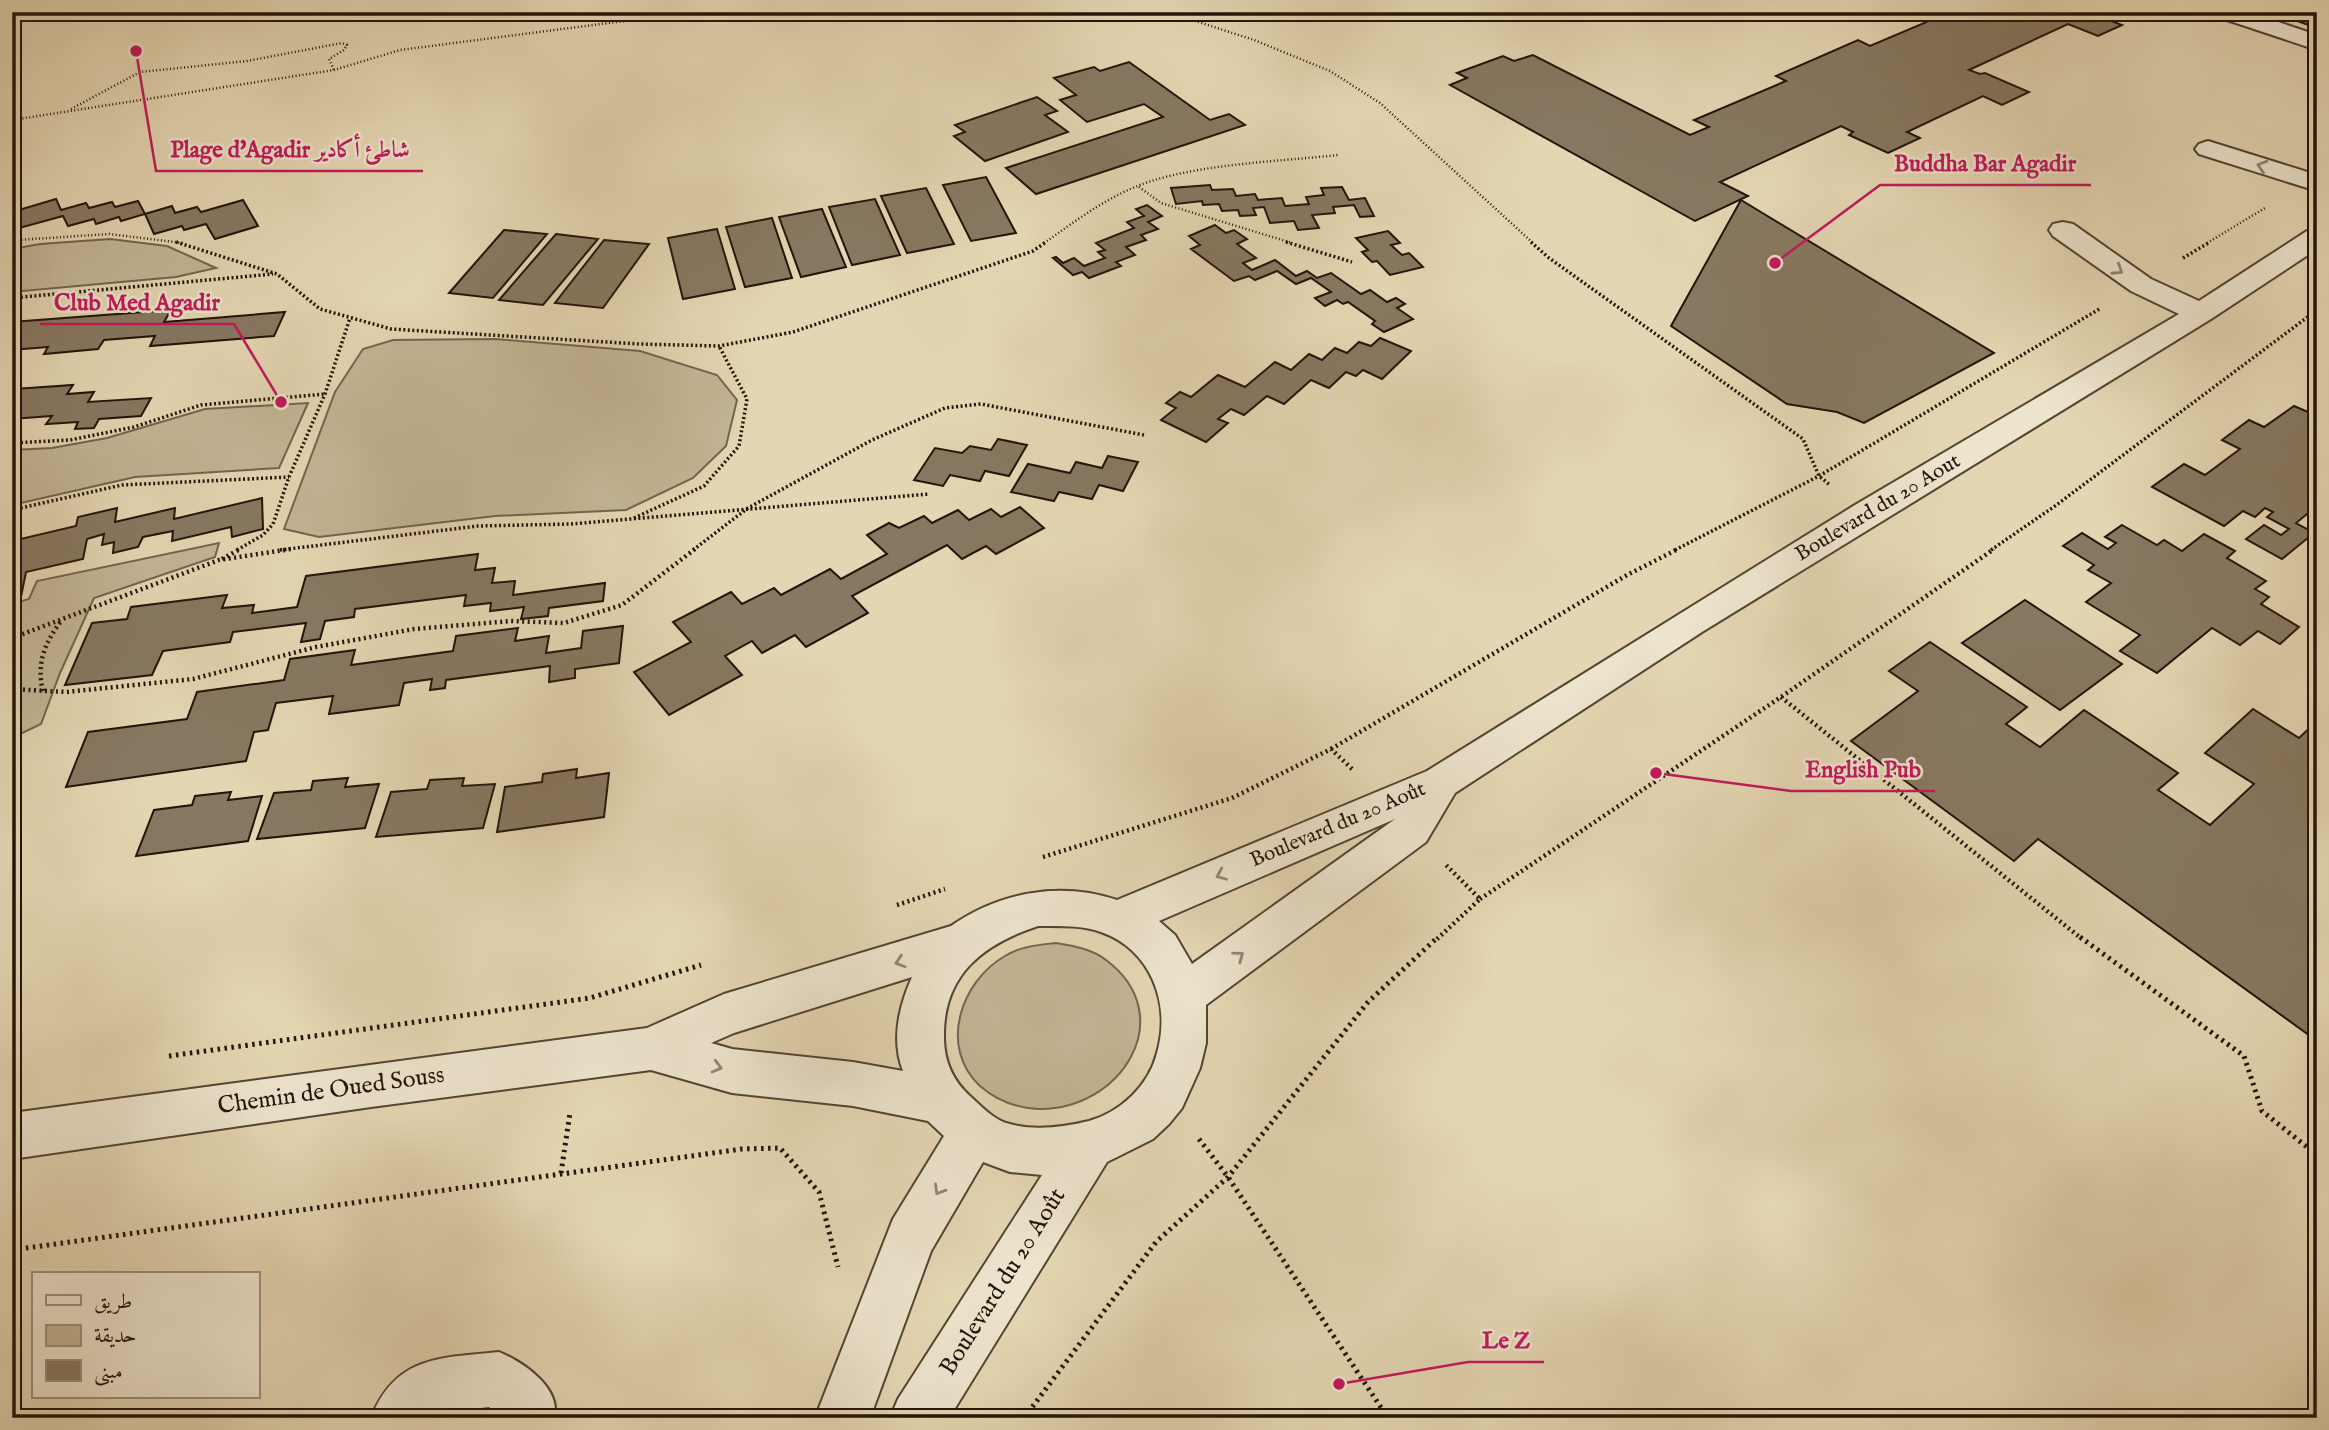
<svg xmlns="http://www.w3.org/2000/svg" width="2329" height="1430" font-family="'IM FELL English',Amiri,serif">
	<rect width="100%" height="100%" fill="#e4d6b2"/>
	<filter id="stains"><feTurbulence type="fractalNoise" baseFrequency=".00286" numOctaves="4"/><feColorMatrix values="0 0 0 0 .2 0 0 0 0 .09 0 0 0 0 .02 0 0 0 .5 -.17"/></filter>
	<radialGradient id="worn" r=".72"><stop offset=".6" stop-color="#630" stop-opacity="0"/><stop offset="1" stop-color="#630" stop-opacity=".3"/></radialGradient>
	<!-- green -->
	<g fill="#c3b595" stroke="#736450" stroke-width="2">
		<polygon points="110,239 167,246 216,268 176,277 12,292 12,249 40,244"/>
		<polygon points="495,339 640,351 717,375 737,400 726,446 693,478 626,510 495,516 319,537 284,529 335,392 363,349 393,340"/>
		<polygon points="308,403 279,468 135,477 12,505 12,450 52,448 107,438 205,409"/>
		<polygon points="219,543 215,557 94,598 60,673 41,724 12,738 12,604 29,599 37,581"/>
		<path d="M1056,943C1073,946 1092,949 1106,960C1181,1016 1121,1111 1038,1109C1017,1108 996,1100 980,1086C938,1047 961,981 1005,956C1021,946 1039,945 1056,943Z"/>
	</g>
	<!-- building -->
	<g fill="#877861" stroke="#23130a" stroke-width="2">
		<polygon points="1950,12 2097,12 2093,14 2122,25 2098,36 2068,24 1969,70 1980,74 1985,73 2029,92 2002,105 1983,96 1907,132 1920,138 1888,153 1849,135 1853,132 1841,126 1720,182 1748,196 1695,221 1450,85 1467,78 1457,73 1503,56 1514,61 1533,55 1690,135 1709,127 1694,120 1786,81 1776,76 1858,40 1870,46"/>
		<polygon points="2272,12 2317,12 2317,28"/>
		<polygon points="1129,62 1210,120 1229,114 1245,125 1036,194 1006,168 1163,117 1144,104 1087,122 1060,100 1076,95 1054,78 1094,67 1100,71"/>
		<polygon points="1037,97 1057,111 1045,115 1068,132 985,161 954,136 965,132 955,125"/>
		<polygon points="986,177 1016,233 971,241 943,185"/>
		<polygon points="1210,185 1212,190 1233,189 1236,196 1255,194 1258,200 1282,198 1285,206 1309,204 1306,197 1324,195 1321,188 1342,187 1349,200 1365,198 1374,216 1360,217 1354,205 1333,207 1335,213 1312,215 1319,228 1298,230 1294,221 1270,223 1264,207 1253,208 1256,215 1240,216 1238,210 1222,211 1219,204 1203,205 1202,201 1176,204 1171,188"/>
		<polygon points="926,188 954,244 907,253 881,196"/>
		<polygon points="56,199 61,210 86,203 89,208 112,202 115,207 138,201 145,214 121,221 119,217 96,224 94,219 68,226 63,216 12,230 12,212"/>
		<polygon points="875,199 900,255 852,265 829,207"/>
		<polygon points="243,200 258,226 215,239 206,224 184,230 182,226 154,234 145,214 172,206 175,213 197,207 201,212"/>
		<polygon points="1741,200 1994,353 1864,423 1837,412 1787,404 1671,326"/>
		<polygon points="1147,205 1162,216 1148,222 1158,229 1141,235 1146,240 1126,247 1135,255 1116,262 1121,266 1089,278 1082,272 1073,275 1053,258 1056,257 1063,263 1074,258 1084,266 1105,258 1098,252 1105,250 1096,243 1134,228 1127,222 1144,216 1136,209"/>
		<polygon points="822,209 846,267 801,277 779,217"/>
		<polygon points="772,218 792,278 745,287 726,227"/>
		<polygon points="1215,225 1226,233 1234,230 1247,239 1237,244 1256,258 1243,263 1252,270 1275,260 1296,276 1307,271 1317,278 1331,273 1361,294 1370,290 1387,302 1396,298 1405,304 1397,308 1413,319 1384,332 1372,324 1375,321 1348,302 1343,304 1337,300 1325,306 1315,298 1331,292 1311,278 1296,284 1277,271 1255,280 1249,276 1234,281 1191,249 1200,245 1189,236"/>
		<polygon points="717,229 735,289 683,299 668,238"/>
		<polygon points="504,230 547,234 493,298 449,293"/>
		<polygon points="1388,231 1400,243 1391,245 1402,255 1409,253 1423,267 1390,275 1377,261 1372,262 1362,252 1368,250 1356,238"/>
		<polygon points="556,234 598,239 543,305 499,300"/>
		<polygon points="604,240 649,244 603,308 555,303"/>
		<polygon points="171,310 164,322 285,312 274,336 150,346 155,336 104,340 98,349 44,354 48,347 12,350 12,322"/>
		<polygon points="1380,338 1411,351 1382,379 1363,370 1356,376 1346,372 1329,388 1311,380 1284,404 1267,396 1244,415 1231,409 1218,419 1228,423 1206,442 1161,420 1176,408 1166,403 1180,392 1191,397 1218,375 1245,387 1275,362 1291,370 1309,354 1322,360 1335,348 1347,353 1359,342 1371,346"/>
		<polygon points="73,385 67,394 94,392 88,402 151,398 141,416 99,419 94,428 75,429 78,422 46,424 52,416 12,419 15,389"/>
		<polygon points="2294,406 2308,412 2317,406 2317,506 2296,523 2314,533 2282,559 2246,539 2264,525 2281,535 2289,529 2267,517 2273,512 2265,508 2255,517 2243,511 2224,526 2152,487 2184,464 2205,475 2240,449 2222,440 2249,420 2264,427"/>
		<polygon points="998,439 1027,445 1009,476 985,471 980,481 950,475 943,486 914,480 935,448 962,453 970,446 991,450"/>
		<polygon points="1108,456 1138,462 1123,491 1099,485 1092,499 1059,492 1054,501 1011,492 1028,464 1070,473 1076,462 1102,468"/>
		<polygon points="262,498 263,529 232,537 231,527 172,541 173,531 143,537 138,547 113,553 114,542 102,545 104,534 87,539 83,559 26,572 21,597 12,599 12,541 76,526 78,517 117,508 115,522 175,508 174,519"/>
		<polygon points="1020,507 1044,528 996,554 986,546 962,559 947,545 852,596 868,613 806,647 795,635 762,653 752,641 725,656 742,675 669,715 634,672 691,642 673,622 731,592 742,604 774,588 781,595 830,569 841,579 887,554 867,535 889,523 899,528 924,516 932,523 958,510 969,520 991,509 1001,517"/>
		<polygon points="2122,525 2157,545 2164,540 2182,551 2204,534 2235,551 2227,558 2266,581 2255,589 2269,597 2261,604 2299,627 2280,644 2258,631 2240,645 2212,628 2157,673 2120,651 2140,635 2086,602 2111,583 2088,570 2094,565 2063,546 2082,533 2108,549 2116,543 2105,537"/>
		<polygon points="478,554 475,570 495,568 492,583 515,581 513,595 605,583 603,601 549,608 548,616 521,619 524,607 490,611 491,603 464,606 466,595 355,609 354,617 325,621 320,639 301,642 306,623 233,632 230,642 163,651 152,675 65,685 92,623 127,619 131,607 227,595 222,608 254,605 252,613 297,607 306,576"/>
		<polygon points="2025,600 2122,664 2060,710 1962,643"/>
		<polygon points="623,626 619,663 575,669 575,678 549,682 550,666 446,680 445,688 430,690 432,679 404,683 399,705 329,714 333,696 276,703 268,730 254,732 246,761 66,787 88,732 187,719 197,692 284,680 290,659 355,650 351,665 453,651 456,636 518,628 515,641 549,636 546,653 581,648 583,631"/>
		<polygon points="1930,642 2027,707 2006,724 2040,747 2084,710 2178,773 2158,790 2210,825 2254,784 2205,753 2253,709 2299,738 2317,721 2317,1041 2038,839 2014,861 1851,741 1918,691 1889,671"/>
		<polygon points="577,769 576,778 609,773 604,817 497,832 505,787 542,782 543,774"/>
		<polygon points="348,778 345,787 379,784 365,828 257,839 274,793 311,790 313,781"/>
		<polygon points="464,778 462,786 495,784 483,828 376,837 391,792 427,789 430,780"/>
		<polygon points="231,792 228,800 262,796 248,841 136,856 154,810 192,805 195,796"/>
	</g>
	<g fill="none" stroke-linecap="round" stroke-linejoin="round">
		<!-- minor casing -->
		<g stroke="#534434" stroke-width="4">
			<g id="minor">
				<polygon points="2215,12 2248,12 2317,35 2317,50 2218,17"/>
				<polygon points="2208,141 2317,175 2317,191 2199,154 2195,149 2199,144"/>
				<path d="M2063,222L2073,224L2151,279L2199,301L2307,231L2317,229V249L2211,319L1702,632L1455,793L1426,842L1206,1005V1043L1200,1068L1182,1108L1169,1124L1153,1139L1107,1162L949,1418H890L898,1399L1042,1175L1010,1172L983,1162L931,1251L870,1418H815L893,1219L944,1136L928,1121L853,1106L732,1093L651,1070L371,1107L12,1159V1113L647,1028L724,994L951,926C1000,892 1060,881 1117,900L1427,771L1855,505L2179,314L2131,291L2053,236L2049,230L2053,224ZM1395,819L1192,964L1175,935L1159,921ZM1038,926C1058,926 1082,925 1101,932C1152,950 1171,1005 1157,1053C1149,1085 1121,1112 1089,1121C1064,1127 1035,1131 1010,1124C995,1121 982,1107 971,1097C953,1081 944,1062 944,1037C943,975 983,944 1038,926ZM912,977C899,1006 891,1040 903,1071L853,1062L732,1049L711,1043L734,1033Z"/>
				<path d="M499,1352C523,1362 562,1388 554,1418H499L489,1407L442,1413L437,1418H371C396,1355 441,1358 499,1352Z"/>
			</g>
		</g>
		<!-- path-far3 -->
		<g stroke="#23130a" stroke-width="2.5" stroke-dasharray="1 2.5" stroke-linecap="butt">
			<polyline points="1168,12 1254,40 1330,71 1380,103 1533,243"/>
			<polyline points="71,109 140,72 247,61 342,43 347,45 344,50 329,59 334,70"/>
			<polyline points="12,120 334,70 400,50 624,21 661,12"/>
			<polyline points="1139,187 1161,203 1292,243"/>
			<polyline points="18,240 109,234 183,243"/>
			<path d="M1044,243C1070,225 1096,205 1126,191C1181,164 1276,162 1338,155"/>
			<polyline points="2207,243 2265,208"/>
		</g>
		<!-- path-far2 -->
		<g stroke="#23130a" stroke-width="3.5" stroke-dasharray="2 2.5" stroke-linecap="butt">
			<polyline points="176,242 277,274 320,309 391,329 639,344 719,346 793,332 1033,251 1046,242"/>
			<polyline points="1286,242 1352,262"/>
			<polyline points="1531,242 1549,258 1803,439 1819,476 1830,485"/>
			<polyline points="2183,258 2210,242"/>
			<polyline points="12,298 273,274"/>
			<polyline points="12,443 70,440 134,427 201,405 325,394"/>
			<polyline points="12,510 122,485 289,477"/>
			<polyline points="634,518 704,486 739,446 747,399 719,346"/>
			<polyline points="237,550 263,535 273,524 289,477 325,394 350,318"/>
			<polyline points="280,550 478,526 571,524 929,494"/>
			<polyline points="693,550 748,508 872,440 945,408 981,404 1144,435"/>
			<polyline points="1675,550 1819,476 2101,308"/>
			<polyline points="1991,550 2055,506 2317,310"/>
		</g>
		<!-- path-far1 -->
		<g stroke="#23130a" stroke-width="4.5" stroke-dasharray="2 3.5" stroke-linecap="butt">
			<polyline points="222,559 240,549"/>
			<polyline points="12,638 219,560 291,549"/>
			<polyline points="12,689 66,692 193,679 316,647 414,629 511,621 564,623 622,605 695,549"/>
			<path d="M43,691C36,663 45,642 62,620"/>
			<polyline points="1781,697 2082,939"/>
			<polyline points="1331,749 1627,575 1678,549"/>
			<polyline points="1043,857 1232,798 1331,749 1352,769"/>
			<polyline points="1480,899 1781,697 1994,549"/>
			<polyline points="897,905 945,889"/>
			<polyline points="1437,939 1480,899 1446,865"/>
		</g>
		<!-- path -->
		<g stroke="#23130a" stroke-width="5" stroke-dasharray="2.5 4.5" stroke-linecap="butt">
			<polyline points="2080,937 2244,1056 2262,1111 2317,1155"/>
			<polyline points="169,1056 590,998 701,965"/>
			<polyline points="1199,1139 1228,1177 1388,1418"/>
			<polyline points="561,1173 570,1113"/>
			<polyline points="12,1250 742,1149 780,1148 819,1192 838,1267"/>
			<polyline points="1024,1418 1156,1242 1228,1177 1368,1002 1438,937"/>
		</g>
		<!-- minor -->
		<use href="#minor" fill="#ede4cd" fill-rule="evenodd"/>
	</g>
	<!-- one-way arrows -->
	<defs><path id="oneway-chevron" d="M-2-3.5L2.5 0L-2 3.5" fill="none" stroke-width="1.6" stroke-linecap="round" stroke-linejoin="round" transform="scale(1.75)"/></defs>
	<g stroke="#928675">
		<use href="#oneway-chevron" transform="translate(2262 166) rotate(-163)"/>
		<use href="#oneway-chevron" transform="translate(2118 270) rotate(33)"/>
		<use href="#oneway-chevron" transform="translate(1221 875) rotate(157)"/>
		<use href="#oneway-chevron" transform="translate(1239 956) rotate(-36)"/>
		<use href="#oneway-chevron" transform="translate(900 962) rotate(162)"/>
		<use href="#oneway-chevron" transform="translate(717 1067) rotate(15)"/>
		<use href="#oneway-chevron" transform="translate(939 1190) rotate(121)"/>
	</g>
	<g text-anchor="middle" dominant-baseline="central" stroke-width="5" stroke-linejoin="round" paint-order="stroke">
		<!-- street labels -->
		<g font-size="21" fill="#23130a" stroke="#ede4cd">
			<text transform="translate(1878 508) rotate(-31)">Boulevard du 20 Aout</text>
			<text transform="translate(1338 825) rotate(-23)">Boulevard du 20 Août</text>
		</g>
		<!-- near-street labels -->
		<g font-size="24" fill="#23130a" stroke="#ede4cd">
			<text transform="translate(331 1091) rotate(-8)">Chemin de Oued Souss</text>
			<text transform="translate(1003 1282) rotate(-58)">Boulevard du 20 Août</text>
		</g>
	</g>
	<!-- callouts -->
	<path fill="none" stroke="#c2185b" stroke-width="2.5" d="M136 51L156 171H423M1775 263L1880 185H2091M281 402L234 324H40M1656 773L1791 791H1935M1339 1384L1468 1362H1544"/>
	<g fill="#c2185b" stroke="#ede4cd" stroke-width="2.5">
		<circle cx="136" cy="51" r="7"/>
		<circle cx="1775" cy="263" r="7"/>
		<circle cx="281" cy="402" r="7"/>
		<circle cx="1656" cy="773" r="7"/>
		<circle cx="1339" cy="1384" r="7"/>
	</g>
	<g font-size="23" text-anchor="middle" font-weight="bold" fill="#c2185b" stroke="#ede4cd" stroke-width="5" stroke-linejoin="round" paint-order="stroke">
		<text x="290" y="157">Plage d'Agadir شاطئ أكادير</text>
		<text x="1985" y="171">Buddha Bar Agadir</text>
		<text x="137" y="310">Club Med Agadir</text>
		<text x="1863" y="777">English Pub</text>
		<text x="1506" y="1348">Le Z</text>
	</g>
	<!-- margin -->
	<rect width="2329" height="1430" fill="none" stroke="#e4d6b2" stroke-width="42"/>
	<rect x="14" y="14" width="2301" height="1402" fill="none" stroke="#23130a" stroke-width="3.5"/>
	<rect x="21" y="21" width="2287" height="1388" fill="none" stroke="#23130a" stroke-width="2"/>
	<!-- legend -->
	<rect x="32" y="1272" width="228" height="126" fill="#ede4cd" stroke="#9c907f" stroke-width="2"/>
	<rect x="46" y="1295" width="35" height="10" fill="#ede4cd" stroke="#9c907f" stroke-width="2"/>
	<text x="94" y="1308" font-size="21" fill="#23130a">طريق</text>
	<rect x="46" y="1325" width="35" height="21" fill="#c3b595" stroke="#9c907f" stroke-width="2"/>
	<text x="94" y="1342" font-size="21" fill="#23130a">حديقة</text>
	<rect x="46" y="1360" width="35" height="21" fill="#877861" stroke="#9c907f" stroke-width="2"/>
	<text x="94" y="1378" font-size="21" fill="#23130a">مبنى</text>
	<rect width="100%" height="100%" filter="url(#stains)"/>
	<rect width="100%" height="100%" fill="url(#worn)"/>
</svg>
